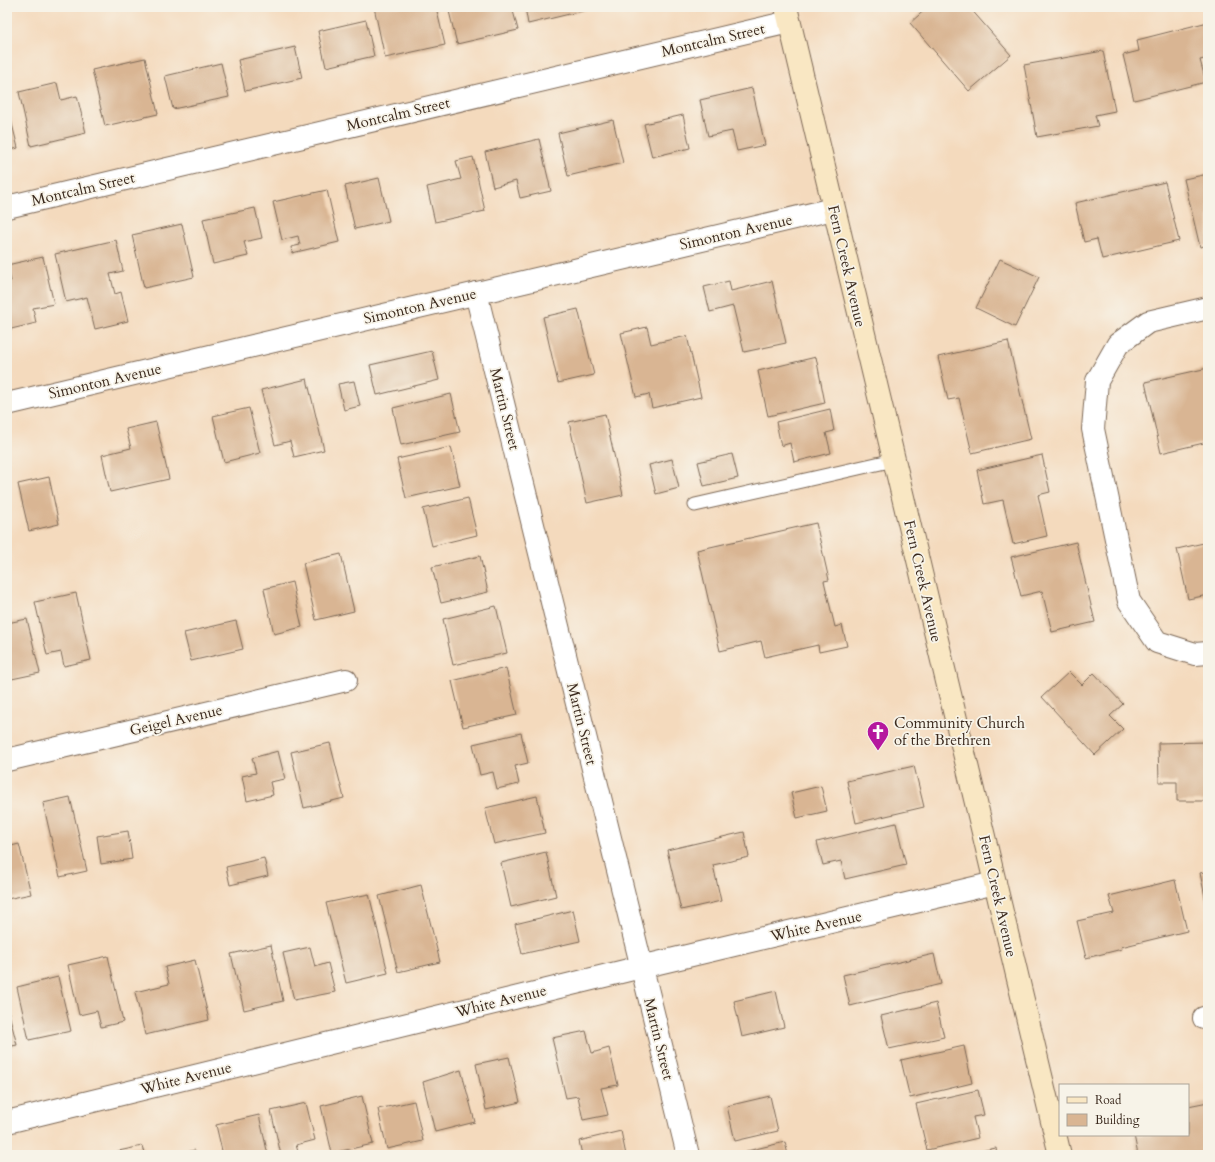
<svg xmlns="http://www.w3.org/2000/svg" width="1215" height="1162" font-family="Cardo,serif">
	<rect width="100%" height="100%" fill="#f7f3e8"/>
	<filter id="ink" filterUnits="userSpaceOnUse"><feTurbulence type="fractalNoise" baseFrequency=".025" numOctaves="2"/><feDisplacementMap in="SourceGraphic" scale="8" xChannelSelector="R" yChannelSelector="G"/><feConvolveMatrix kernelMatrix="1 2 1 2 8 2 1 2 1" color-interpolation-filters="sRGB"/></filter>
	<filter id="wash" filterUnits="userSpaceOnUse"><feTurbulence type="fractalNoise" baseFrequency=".012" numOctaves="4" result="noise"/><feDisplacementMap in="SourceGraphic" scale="16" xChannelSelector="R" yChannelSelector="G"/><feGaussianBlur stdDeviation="0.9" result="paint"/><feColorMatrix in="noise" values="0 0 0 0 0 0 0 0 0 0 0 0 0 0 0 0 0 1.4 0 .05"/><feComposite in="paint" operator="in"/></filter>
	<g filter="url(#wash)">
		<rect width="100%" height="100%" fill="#f4dabd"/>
		<g id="blocks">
			<!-- building -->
			<g fill="#d9b593">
				<polygon points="374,7 436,7 445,45 385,58"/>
				<polygon points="448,7 512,7 518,30 457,44"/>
				<polygon points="525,7 586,7 586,10 528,24"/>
				<polygon points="928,7 969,7 1011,55 969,91 910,23"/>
				<polygon points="366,20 374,56 326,67 318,31"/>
				<polygon points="1208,22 1208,58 1200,60 1206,82 1134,100 1123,55 1139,51 1137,40"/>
				<polygon points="295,47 302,78 245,91 238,60"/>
				<polygon points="1103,51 1115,111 1095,115 1098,126 1037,137 1024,65"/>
				<polygon points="145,58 158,114 105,126 92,70"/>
				<polygon points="221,63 229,97 173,109 165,76"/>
				<polygon points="57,83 61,100 77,96 86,133 31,146 19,92"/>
				<polygon points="752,88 765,145 737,151 732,131 708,136 700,100"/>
				<polygon points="7,104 18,148 7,151"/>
				<polygon points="683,115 690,148 652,157 644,124"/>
				<polygon points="613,120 623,163 568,176 558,133"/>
				<polygon points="539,139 551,191 520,198 516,181 493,187 485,152"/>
				<polygon points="473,157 485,211 435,222 427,187 461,179 456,161"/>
				<polygon points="1208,174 1208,245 1200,247 1184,179"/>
				<polygon points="379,178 389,221 355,229 345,186"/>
				<polygon points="1165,182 1179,241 1102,259 1097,239 1084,242 1075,203"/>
				<polygon points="327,190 339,242 292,253 291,247 300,245 298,236 282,240 273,202"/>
				<polygon points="255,208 262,238 244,242 248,256 213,264 203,219"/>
				<polygon points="182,224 194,277 144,288 132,235"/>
				<polygon points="116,240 123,271 110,274 115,294 121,292 128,321 95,329 87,297 66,302 55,254"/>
				<polygon points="43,257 54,304 33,308 36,323 7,330 7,282 11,281 7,265"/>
				<polygon points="1000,259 1039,277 1015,327 976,308"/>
				<polygon points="729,281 731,291 772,281 786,343 744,352 733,306 710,312 704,287"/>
				<polygon points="578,309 594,375 558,383 543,317"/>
				<polygon points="647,327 651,344 687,336 701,397 652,408 649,394 636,397 621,333"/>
				<polygon points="1008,341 1031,439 972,453 959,398 948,400 938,357"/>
				<polygon points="432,351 439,380 377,395 370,365"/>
				<polygon points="816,357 825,403 768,416 758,371"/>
				<polygon points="1208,368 1208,442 1161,453 1145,382"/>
				<polygon points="307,379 324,450 294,457 290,441 275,445 261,390"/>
				<polygon points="354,381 360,406 344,410 338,384"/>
				<polygon points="451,394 460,432 401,445 393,408"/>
				<polygon points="249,408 260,453 224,462 213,416"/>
				<polygon points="830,409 834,431 826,433 831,453 794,462 790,443 781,446 776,422"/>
				<polygon points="605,414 623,495 587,503 569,422"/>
				<polygon points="156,422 169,479 110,492 102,455 131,448 126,429"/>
				<polygon points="451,447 460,486 406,498 397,459"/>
				<polygon points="732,454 738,478 704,486 698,462"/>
				<polygon points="1042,455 1050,492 1038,495 1047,536 1013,544 1003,500 984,504 977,470"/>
				<polygon points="672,459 679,488 656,494 649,465"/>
				<polygon points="49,477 59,524 29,531 18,484"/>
				<polygon points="468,498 477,535 432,546 423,509"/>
				<polygon points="816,523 829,580 824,581 835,627 842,625 847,646 819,652 818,645 765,657 761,641 720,651 697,550"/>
				<polygon points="1076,542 1095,622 1052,632 1042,591 1021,596 1011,557"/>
				<polygon points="1208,542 1208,595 1188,599 1177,549"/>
				<polygon points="341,554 354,611 316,620 303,563"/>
				<polygon points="480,556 488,592 441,603 432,567"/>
				<polygon points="292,582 302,627 274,634 264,589"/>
				<polygon points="76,593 91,660 64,666 61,652 47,655 35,602"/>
				<polygon points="496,606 507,653 453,665 443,619"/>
				<polygon points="27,619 40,673 7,680 7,623"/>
				<polygon points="236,621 243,649 191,661 184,633"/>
				<polygon points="506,668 517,715 463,727 452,681"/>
				<polygon points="1069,672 1082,685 1094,673 1123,704 1110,716 1123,729 1095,755 1042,697"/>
				<polygon points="521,733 528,763 515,766 519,784 497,789 493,772 480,775 473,744"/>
				<polygon points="1208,742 1208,801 1177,801 1177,782 1159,782 1158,743"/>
				<polygon points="330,743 344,798 304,808 291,752"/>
				<polygon points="278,751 285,779 270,782 273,795 247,801 242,776 256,773 252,758"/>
				<polygon points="914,766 924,807 856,823 847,781"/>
				<polygon points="821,786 827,811 797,818 791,793"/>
				<polygon points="537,796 545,833 494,844 485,808"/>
				<polygon points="70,797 87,871 60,877 43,803"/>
				<polygon points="896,823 906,865 845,879 841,861 823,865 817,842"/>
				<polygon points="128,831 132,859 101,864 97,836"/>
				<polygon points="744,832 749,857 713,865 721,901 681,910 667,850"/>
				<polygon points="19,844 31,894 7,899 7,847"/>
				<polygon points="546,852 556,896 511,907 501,863"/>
				<polygon points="264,858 268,876 230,885 226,867"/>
				<polygon points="1208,871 1208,906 1207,906 1200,873"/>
				<polygon points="1175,880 1187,931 1121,947 1122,949 1086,958 1077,921 1114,913 1109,896"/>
				<polygon points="421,885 440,962 398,972 379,896"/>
				<polygon points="369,894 388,973 346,983 326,903"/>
				<polygon points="573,910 580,941 522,954 515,924"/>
				<polygon points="271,945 283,1001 244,1010 231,954"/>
				<polygon points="310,947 315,967 328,963 335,992 294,1000 283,953"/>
				<polygon points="934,954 941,984 850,1006 843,975"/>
				<polygon points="108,956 123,1022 101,1027 97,1011 79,1015 68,965"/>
				<polygon points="195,960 209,1020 145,1035 135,992 169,984 165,967"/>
				<polygon points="58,977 71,1031 29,1040 17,987"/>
				<polygon points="776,991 784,1027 742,1037 734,1001"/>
				<polygon points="936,1003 944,1037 889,1049 881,1016"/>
				<polygon points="7,1006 17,1045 7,1047"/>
				<polygon points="586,1031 592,1053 609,1048 618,1085 601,1088 608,1115 583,1120 578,1096 566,1098 552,1038"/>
				<polygon points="964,1046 972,1083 910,1098 901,1060"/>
				<polygon points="509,1057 520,1102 486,1110 476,1064"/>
				<polygon points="461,1070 475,1122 435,1132 423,1082"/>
				<polygon points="978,1090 984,1115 973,1117 978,1138 927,1150 916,1104"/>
				<polygon points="362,1096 373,1144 332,1153 321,1106"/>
				<polygon points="770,1096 778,1131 735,1141 727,1106"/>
				<polygon points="414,1101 423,1141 387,1149 378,1109"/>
				<polygon points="1208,1102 1208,1155 1138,1155 1134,1135 1188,1135 1188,1106"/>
				<polygon points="306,1103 315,1140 296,1145 299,1155 281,1155 271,1111"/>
				<polygon points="259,1115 268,1155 223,1155 216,1125"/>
				<polygon points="621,1131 626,1155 582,1155 579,1141"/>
				<polygon points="785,1142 788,1155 748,1155 747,1151"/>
				<polygon points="142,1146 145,1155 114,1155 114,1152"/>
				<polygon points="996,1148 997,1155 965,1155 965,1154"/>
				<polygon points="195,1150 196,1155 178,1155 178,1154"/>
			</g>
		</g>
	</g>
	<g filter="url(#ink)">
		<use href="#blocks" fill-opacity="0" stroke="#7c6856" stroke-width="1"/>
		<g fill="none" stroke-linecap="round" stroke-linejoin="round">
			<!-- lane casing -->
			<g stroke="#7c6856" stroke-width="15">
				<polyline id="lane" points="695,505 894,460"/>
			</g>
			<!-- street casing -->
			<g stroke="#7c6856" stroke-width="24">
				<g id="street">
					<polyline points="7,207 789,22"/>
					<polyline points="476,293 688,1155"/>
					<polyline points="1208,308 1148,322 1118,344 1097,381 1093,429 1129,601 1157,642 1195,654 1208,653"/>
					<polyline points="7,404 833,209"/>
					<polyline points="7,760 346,680"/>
					<polyline points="1204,1018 1208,1017"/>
					<polyline points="7,1122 641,967 995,883"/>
				</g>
			</g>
			<!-- secondary casing -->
			<g stroke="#7c6856" stroke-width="24">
				<polyline id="secondary" points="786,7 1060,1155"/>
			</g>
			<!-- lane -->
			<use href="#lane" stroke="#fff" stroke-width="13"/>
			<!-- street -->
			<use href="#street" stroke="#fff" stroke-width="22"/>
			<!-- secondary -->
			<use href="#secondary" stroke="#f9e7c3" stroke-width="22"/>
		</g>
	</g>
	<!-- icons -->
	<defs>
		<g id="church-pin" transform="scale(1.15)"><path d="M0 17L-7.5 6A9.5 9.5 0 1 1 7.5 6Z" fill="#b5179e" stroke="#f7f3e8"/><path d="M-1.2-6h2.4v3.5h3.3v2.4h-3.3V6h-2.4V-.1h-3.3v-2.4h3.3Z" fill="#fff"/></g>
	</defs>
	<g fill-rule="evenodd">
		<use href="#church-pin" x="878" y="732"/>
	</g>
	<g text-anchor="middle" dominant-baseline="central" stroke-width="3.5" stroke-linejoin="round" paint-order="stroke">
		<!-- street labels -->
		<g font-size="15" fill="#3b2a1e" stroke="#f7f3e8">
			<text transform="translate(713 40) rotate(-13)">Montcalm Street</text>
			<text transform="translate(398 114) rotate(-13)">Montcalm Street</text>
			<text transform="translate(83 189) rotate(-13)">Montcalm Street</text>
			<text transform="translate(736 232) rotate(-13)">Simonton Avenue</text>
			<text transform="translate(847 266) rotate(77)">Fern Creek Avenue</text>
			<text transform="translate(420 306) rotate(-13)">Simonton Avenue</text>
			<text transform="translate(105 381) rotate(-13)">Simonton Avenue</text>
			<text transform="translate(505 409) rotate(76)">Martin Street</text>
			<text transform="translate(923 581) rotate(77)">Fern Creek Avenue</text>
			<text transform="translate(176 720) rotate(-13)">Geigel Avenue</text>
			<text transform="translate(582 724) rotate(76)">Martin Street</text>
			<text transform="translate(998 896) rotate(77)">Fern Creek Avenue</text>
			<text transform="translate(816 926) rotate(-13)">White Avenue</text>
			<text transform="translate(501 1001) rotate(-14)">White Avenue</text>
			<text transform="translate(659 1039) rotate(76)">Martin Street</text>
			<text transform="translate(186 1078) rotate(-14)">White Avenue</text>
		</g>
		<!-- poi labels -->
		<g font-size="15" fill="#3b2a1e" stroke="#f7f3e8" text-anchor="start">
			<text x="894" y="723">Community Church<tspan x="894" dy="17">of the Brethren</tspan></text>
		</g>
	</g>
	<!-- margin -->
	<rect width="1215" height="1162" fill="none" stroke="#f7f3e8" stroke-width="24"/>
	<!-- legend -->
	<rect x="1059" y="1084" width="130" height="52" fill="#f7f3e8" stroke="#aca397"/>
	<rect x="1067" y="1097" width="20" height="6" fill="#f9e7c3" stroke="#aca397"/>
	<text x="1095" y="1104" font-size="12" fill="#3b2a1e">Road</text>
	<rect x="1067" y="1114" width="20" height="12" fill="#d9b593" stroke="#aca397"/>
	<text x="1095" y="1124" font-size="12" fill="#3b2a1e">Building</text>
</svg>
